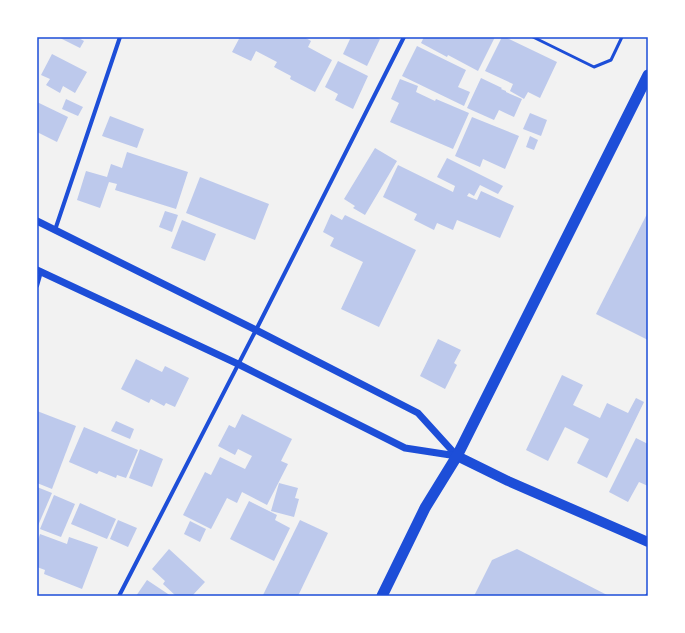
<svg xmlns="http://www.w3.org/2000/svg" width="685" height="633" font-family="'Archivo Narrow',sans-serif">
	<rect width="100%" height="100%" fill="#f2f2f2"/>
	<!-- building -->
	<g fill="#bdc9ec">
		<polygon points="58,37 77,37 84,41 80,48"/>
		<polygon points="240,37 304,37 311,41 308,47 332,60 315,92 290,79 291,76 274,67 277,62 256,51 251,61 232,52"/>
		<polygon points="351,37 375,37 380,39 367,66 343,54"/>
		<polygon points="424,37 495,37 478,71 448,55 447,57 421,43"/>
		<polygon points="502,37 505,37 557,62 540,98 528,92 524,99 510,91 513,84 485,71"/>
		<polygon points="417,46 466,70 458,87 470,92 464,106 402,76"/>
		<polygon points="52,54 87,72 75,93 63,86 60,93 46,85 50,79 41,75"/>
		<polygon points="338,61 368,76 353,109 335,100 338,94 325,87"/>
		<polygon points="481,78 502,88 501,89 506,91 506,92 522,99 514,117 499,110 494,120 467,108"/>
		<polygon points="400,79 418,86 416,92 435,101 436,99 469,113 453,149 390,122 399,103 391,99"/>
		<polygon points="66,99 83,107 78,116 62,109"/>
		<polygon points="37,102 68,117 57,142 37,132"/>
		<polygon points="530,113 547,120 541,136 523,129"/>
		<polygon points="110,116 144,129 137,148 102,136"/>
		<polygon points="472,117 519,136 505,169 483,159 480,167 455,156"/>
		<polygon points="530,136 538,140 534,150 526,147"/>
		<polygon points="375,148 397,161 365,215 353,208 355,206 344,199"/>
		<polygon points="127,152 188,172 176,209 115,190 117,184 109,182 100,208 77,200 86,171 107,177 111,164 122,168"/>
		<polygon points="447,158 503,186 498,194 480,185 474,196 469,193 467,196 477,200 481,191 514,206 500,238 457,220 453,230 437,223 434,230 414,220 417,214 383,197 398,165 453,192 455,186 437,177"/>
		<polygon points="200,177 269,204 255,240 186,213"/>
		<polygon points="165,211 178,215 172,232 159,227"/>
		<polygon points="648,212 648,340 596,314"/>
		<polygon points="331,214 342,220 345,215 416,250 379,327 341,309 363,262 330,246 334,238 323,232"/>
		<polygon points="182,220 216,234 205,261 171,248"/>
		<polygon points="438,339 461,350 454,363 457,365 445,389 420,376"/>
		<polygon points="136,359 162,372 165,366 189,378 175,407 166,403 164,406 151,399 149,403 121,389"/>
		<polygon points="562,375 583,385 573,405 600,418 607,403 628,413 636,398 644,402 607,478 577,463 589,439 565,427 548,461 526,450"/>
		<polygon points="37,411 76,426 52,489 37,483"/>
		<polygon points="242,414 292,439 281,461 288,464 267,505 242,492 237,503 227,498 211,529 183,515 205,472 211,475 220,457 245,469 252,456 238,449 235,455 218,446 229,425 235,428"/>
		<polygon points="116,421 134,429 130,439 111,431"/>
		<polygon points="84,427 138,450 126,478 117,475 116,478 99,471 97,474 69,462"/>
		<polygon points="636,438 648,444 648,486 639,482 628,502 609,492"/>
		<polygon points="140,449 163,459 152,487 129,478"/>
		<polygon points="279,483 298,488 295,498 299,499 294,517 271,511"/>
		<polygon points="37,487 52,493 37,528"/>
		<polygon points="54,495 75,504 61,537 40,529"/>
		<polygon points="249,501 277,515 275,520 290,528 274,561 230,539"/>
		<polygon points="80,503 116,519 107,539 71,524"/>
		<polygon points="118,520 137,528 128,547 110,539"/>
		<polygon points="300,520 328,533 298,596 265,596 263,595"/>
		<polygon points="190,521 206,529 200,542 184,534"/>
		<polygon points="40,534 67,544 69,537 98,547 82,589 44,574 45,570 37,567 37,543"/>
		<polygon points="169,549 205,582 192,596 176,596 163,584 165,581 152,569"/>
		<polygon points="517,549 609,596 474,596 492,560"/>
		<polygon points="147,580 171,596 136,596"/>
	</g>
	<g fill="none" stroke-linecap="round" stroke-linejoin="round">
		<!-- service -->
		<polyline stroke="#1d4ed8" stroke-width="3" points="533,37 594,67 611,60 622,37"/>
		<!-- minor -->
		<g stroke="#1d4ed8" stroke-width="4">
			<polyline points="55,230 120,37"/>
			<polyline points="37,286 41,272"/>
			<polyline points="119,596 256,330 404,37"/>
			<polyline points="647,596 648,595"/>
		</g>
		<!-- tertiary -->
		<g stroke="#1d4ed8" stroke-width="7">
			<polyline points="37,221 256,330 418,413 457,456"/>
			<polyline points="37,270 238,364 405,448 457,456"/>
		</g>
		<!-- primary -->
		<polyline stroke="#1d4ed8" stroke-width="10" points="457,456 508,481 648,542"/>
		<!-- trunk -->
		<polyline stroke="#1d4ed8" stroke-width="11" points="382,596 425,508 457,456 648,75"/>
	</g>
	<!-- border -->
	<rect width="685" height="633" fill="none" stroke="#ffffff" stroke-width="76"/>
	<rect x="38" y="38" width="609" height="557" fill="none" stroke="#1d4ed8" stroke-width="1.5"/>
</svg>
